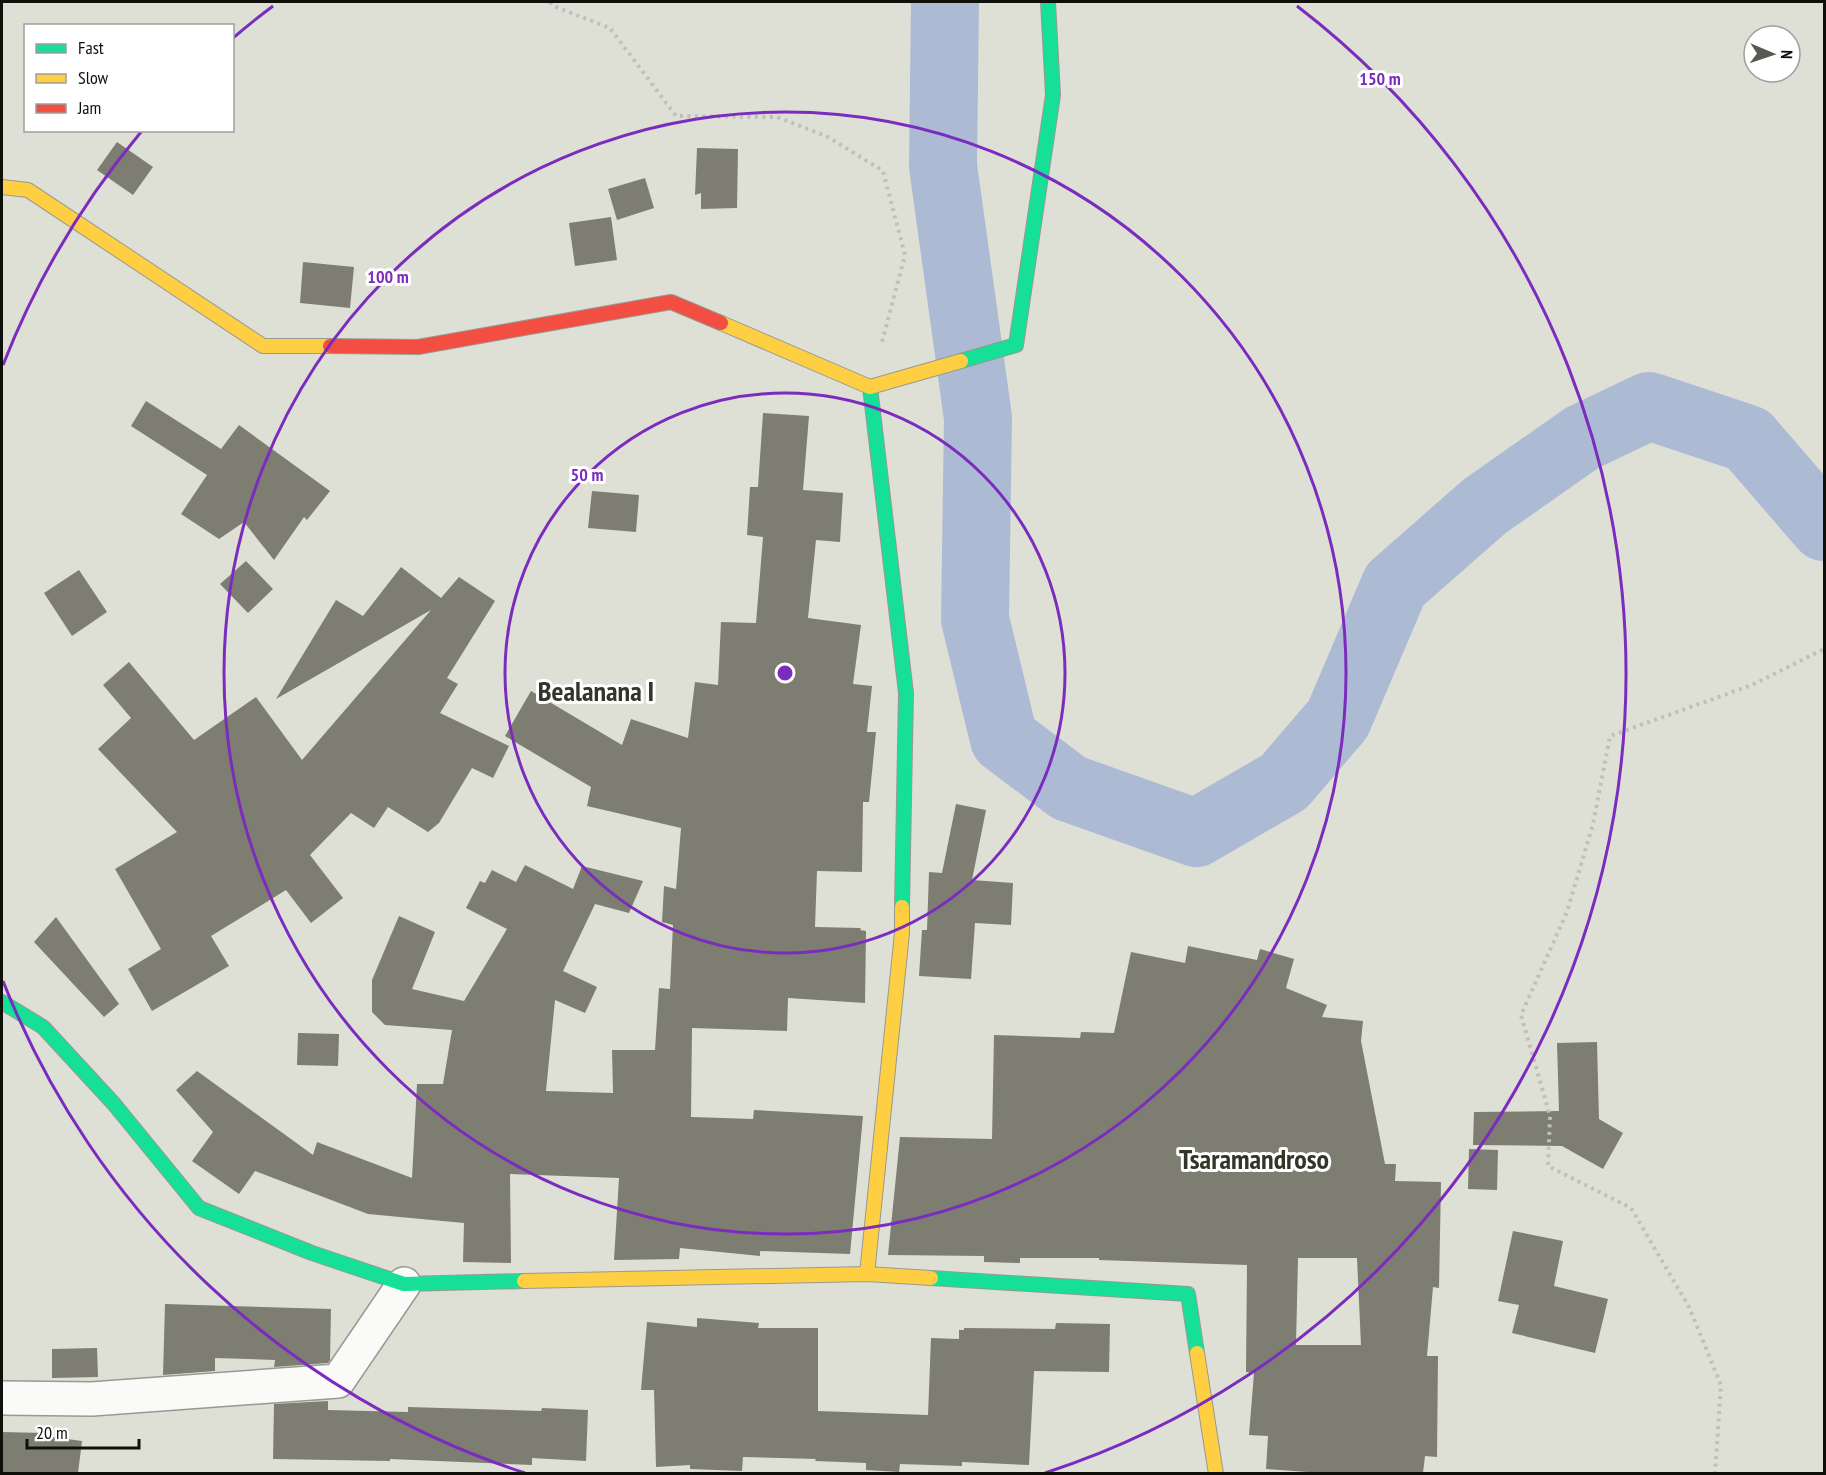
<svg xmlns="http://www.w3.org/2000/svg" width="1826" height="1475" font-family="'PT Sans Narrow',sans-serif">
	<rect width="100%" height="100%" fill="#dee0d6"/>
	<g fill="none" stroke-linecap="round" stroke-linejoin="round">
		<!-- river -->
		<polyline stroke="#adbad4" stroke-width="68" points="945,2 943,166 978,418 975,619 1004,739 1069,788 1196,833 1284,782 1338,719 1395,585 1485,506 1582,438 1649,406 1748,439 1824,527"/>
	</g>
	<!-- building -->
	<g fill="#7d7e71" fill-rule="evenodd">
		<polygon points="117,142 153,167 133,195 97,170"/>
		<polygon points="697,148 738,149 737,208 701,209 701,193 695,195"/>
		<polygon points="645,178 654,208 617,220 608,189"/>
		<polygon points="611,217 617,260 575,266 569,223"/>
		<polygon points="303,262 354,267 350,308 300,303"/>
		<polygon points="146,401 221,449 239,425 330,491 307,520 304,517 274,560 244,522 219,539 181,514 207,475 131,426"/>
		<polygon points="763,413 809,416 803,490 843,493 840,542 816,540 808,618 861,625 853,684 872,686 867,732 876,732 869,802 863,802 862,872 817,871 815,927 861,928 860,930 866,931 865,1003 788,998 787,1031 692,1028 691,1117 753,1119 754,1110 863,1116 850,1254 760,1251 760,1256 680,1248 679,1259 614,1260 619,1178 510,1174 511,1263 463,1262 464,1223 368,1214 255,1171 239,1194 192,1161 213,1132 176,1090 197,1071 313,1155 317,1142 412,1178 417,1084 443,1084 452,1030 385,1025 372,1012 372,980 399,916 435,932 412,989 464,1001 507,929 466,908 480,881 485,883 492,870 516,882 525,865 573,889 582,866 643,881 629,913 595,904 563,971 597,987 585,1013 555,1000 546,1091 613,1093 612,1050 655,1050 659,988 670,989 673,925 662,922 664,886 676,889 681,828 587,806 591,787 505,736 531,691 622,745 631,719 688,738 695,682 718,685 721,622 756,623 763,537 747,535 750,487 758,487"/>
		<polygon points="592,491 639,495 636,532 588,528"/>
		<polygon points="246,561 273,589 248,613 220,584"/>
		<polygon points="401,567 441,598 459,577 495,601 447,678 458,684 440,713 509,746 493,778 472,768 439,823 428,832 388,807 374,828 351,813 310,855 343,898 311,923 286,890 211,936 229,966 152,1011 128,969 161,949 115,869 177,832 98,749 131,718 103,685 129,662 194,740 256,697 302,760 431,610 276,699 336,600 363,616"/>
		<polygon points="79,570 107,612 72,636 44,593"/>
		<polygon points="956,804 986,810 972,880 1013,883 1011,925 975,923 971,979 919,976 922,930 927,930 929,872 942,873"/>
		<polygon points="56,917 119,1004 104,1017 34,942"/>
		<path d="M1188,946L1257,960L1260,949L1294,959L1286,988L1327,1005L1322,1017L1363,1021L1361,1041L1385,1164H1396L1395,1181L1441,1182L1439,1288L1433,1287L1427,1356H1438L1437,1457L1425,1456L1423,1473H1321L1266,1469L1268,1436L1249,1435L1254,1373L1246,1372L1247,1265L1099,1260V1258H1020V1263L984,1262V1256L888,1255L900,1137L992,1139L994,1035L1080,1038L1081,1032L1114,1033L1131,952L1185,963ZM1298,1258H1357L1361,1345H1296Z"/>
		<polygon points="298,1033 339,1034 338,1066 297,1065"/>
		<polygon points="1597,1042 1599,1119 1623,1133 1603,1169 1562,1146 1473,1145 1474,1112 1559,1111 1557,1043"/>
		<polygon points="1469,1149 1498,1150 1497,1190 1468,1189"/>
		<polygon points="1513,1231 1563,1241 1554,1286 1608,1299 1595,1353 1512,1333 1519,1305 1498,1301"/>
		<polygon points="165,1304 331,1309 330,1360 328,1363 274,1367 275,1360 215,1358 215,1371 163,1375"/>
		<polygon points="697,1318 759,1323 758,1328 818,1328 818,1411 928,1415 931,1338 959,1339 959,1330 964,1330 964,1328 1055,1329 1056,1323 1110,1324 1109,1372 1034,1371 1029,1465 962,1462 962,1466 900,1464 899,1472 866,1470 866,1463 815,1461 816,1459 743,1457 742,1471 690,1469 690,1465 656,1467 654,1390 641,1390 647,1322 697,1327"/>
		<polygon points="97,1348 98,1377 52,1378 52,1349"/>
		<polygon points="328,1401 328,1410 408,1412 408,1407 541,1411 542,1408 588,1410 586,1461 532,1458 532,1465 390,1459 390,1461 273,1459 274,1404"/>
		<polygon points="2,1432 44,1433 44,1436 82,1441 78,1473 2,1473"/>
	</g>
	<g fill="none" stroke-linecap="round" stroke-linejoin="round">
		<!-- street casing -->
		<g stroke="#989992" stroke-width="36">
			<polyline id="street" points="2,1398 92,1399 338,1381 404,1284"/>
		</g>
		<!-- fast casing -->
		<g stroke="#989992" stroke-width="16">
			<g id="fast">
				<polyline points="961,361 1016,345 1053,95 1048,2"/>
				<polyline points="870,387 906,693 902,907"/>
				<polyline points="2,1002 43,1027 114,1104 199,1208 312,1253 404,1284 524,1281"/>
				<polyline points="931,1278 1188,1294 1197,1353"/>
			</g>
		</g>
		<!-- slow casing -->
		<g stroke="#989992" stroke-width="16">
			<g id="slow">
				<polyline points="2,187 28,190 263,346 330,346"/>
				<polyline points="721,323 870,387 961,361"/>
				<polyline points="867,1274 902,933 902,907"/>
				<polyline points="524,1281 867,1274 931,1278"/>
				<polyline points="1197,1353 1216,1474"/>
			</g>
		</g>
		<!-- jam casing -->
		<g stroke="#989992" stroke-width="16">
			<polyline id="jam" points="330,346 418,347 671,302 721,323"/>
		</g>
		<!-- path -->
		<g stroke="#bfc0bd" stroke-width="4" stroke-dasharray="3 4.5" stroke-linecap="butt">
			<polyline points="550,2 553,6 610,28 676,116 777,117 828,137 883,171 905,255 882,342 879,345"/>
			<polyline points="1715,1474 1721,1385 1689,1307 1631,1208 1548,1166 1550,1116 1521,1015 1567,912 1593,824 1610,736 1752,685 1824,649"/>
		</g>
		<!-- street -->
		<use href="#street" stroke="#fafaf9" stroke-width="33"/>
		<!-- fast -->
		<use href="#fast" stroke="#16e098" stroke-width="14"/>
		<!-- slow -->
		<use href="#slow" stroke="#ffcf43" stroke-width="14"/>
		<!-- jam -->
		<use href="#jam" stroke="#f24e42" stroke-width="14"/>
	</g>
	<!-- distance rings -->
	<g fill="none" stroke="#7b2cbf" stroke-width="3">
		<circle cx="785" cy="673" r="280"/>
		<circle cx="785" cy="673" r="561"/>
		<path d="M525 1473A841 841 0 0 1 3 981M3 365A841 841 0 0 1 141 132M233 38A841 841 0 0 1 273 6M1297 6A841 841 0 0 1 1045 1473"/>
	</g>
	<g text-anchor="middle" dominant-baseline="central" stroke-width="6" stroke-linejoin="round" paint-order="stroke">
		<!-- district labels -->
		<g font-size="28" font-weight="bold" fill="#343529" stroke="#fff">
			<text x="596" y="690">Bealanana I</text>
			<text x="1254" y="1158">Tsaramandroso</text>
		</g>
	</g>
	<circle cx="785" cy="673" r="9" fill="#7b2cbf" stroke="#fff" stroke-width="3"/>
	<g font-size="18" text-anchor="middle" font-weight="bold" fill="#7b2cbf" stroke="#fff" stroke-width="6" stroke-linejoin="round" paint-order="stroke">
		<text x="1380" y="85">150 m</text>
		<text x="388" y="283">100 m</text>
		<text x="587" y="481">50 m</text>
	</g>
	<!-- border -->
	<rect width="1826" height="1475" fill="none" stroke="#10100b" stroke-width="6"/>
	<!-- legend -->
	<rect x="24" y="24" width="210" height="108" fill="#ffffff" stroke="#9f9f9d" stroke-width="1.5"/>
	<rect x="36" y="44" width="30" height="9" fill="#16e098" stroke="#9f9f9d" stroke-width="1.5"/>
	<text x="78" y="54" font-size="18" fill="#10100b">Fast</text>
	<rect x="36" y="74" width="30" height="9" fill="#ffcf43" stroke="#9f9f9d" stroke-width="1.5"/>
	<text x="78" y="84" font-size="18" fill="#10100b">Slow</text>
	<rect x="36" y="104" width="30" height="9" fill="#f24e42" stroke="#9f9f9d" stroke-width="1.5"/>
	<text x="78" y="114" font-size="18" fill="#10100b">Jam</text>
	<!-- north arrow -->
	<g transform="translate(1772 54) rotate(92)"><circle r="28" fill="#ffffff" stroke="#9f9f9d" stroke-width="1.5"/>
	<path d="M0-4.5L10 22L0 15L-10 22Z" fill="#585952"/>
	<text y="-9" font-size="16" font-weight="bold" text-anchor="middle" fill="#10100b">N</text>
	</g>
	<!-- scale -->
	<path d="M27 1439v9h112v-9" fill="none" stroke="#10100b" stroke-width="3"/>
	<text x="36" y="1439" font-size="18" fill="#10100b" stroke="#ffffff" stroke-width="4.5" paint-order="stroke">20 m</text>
</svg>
